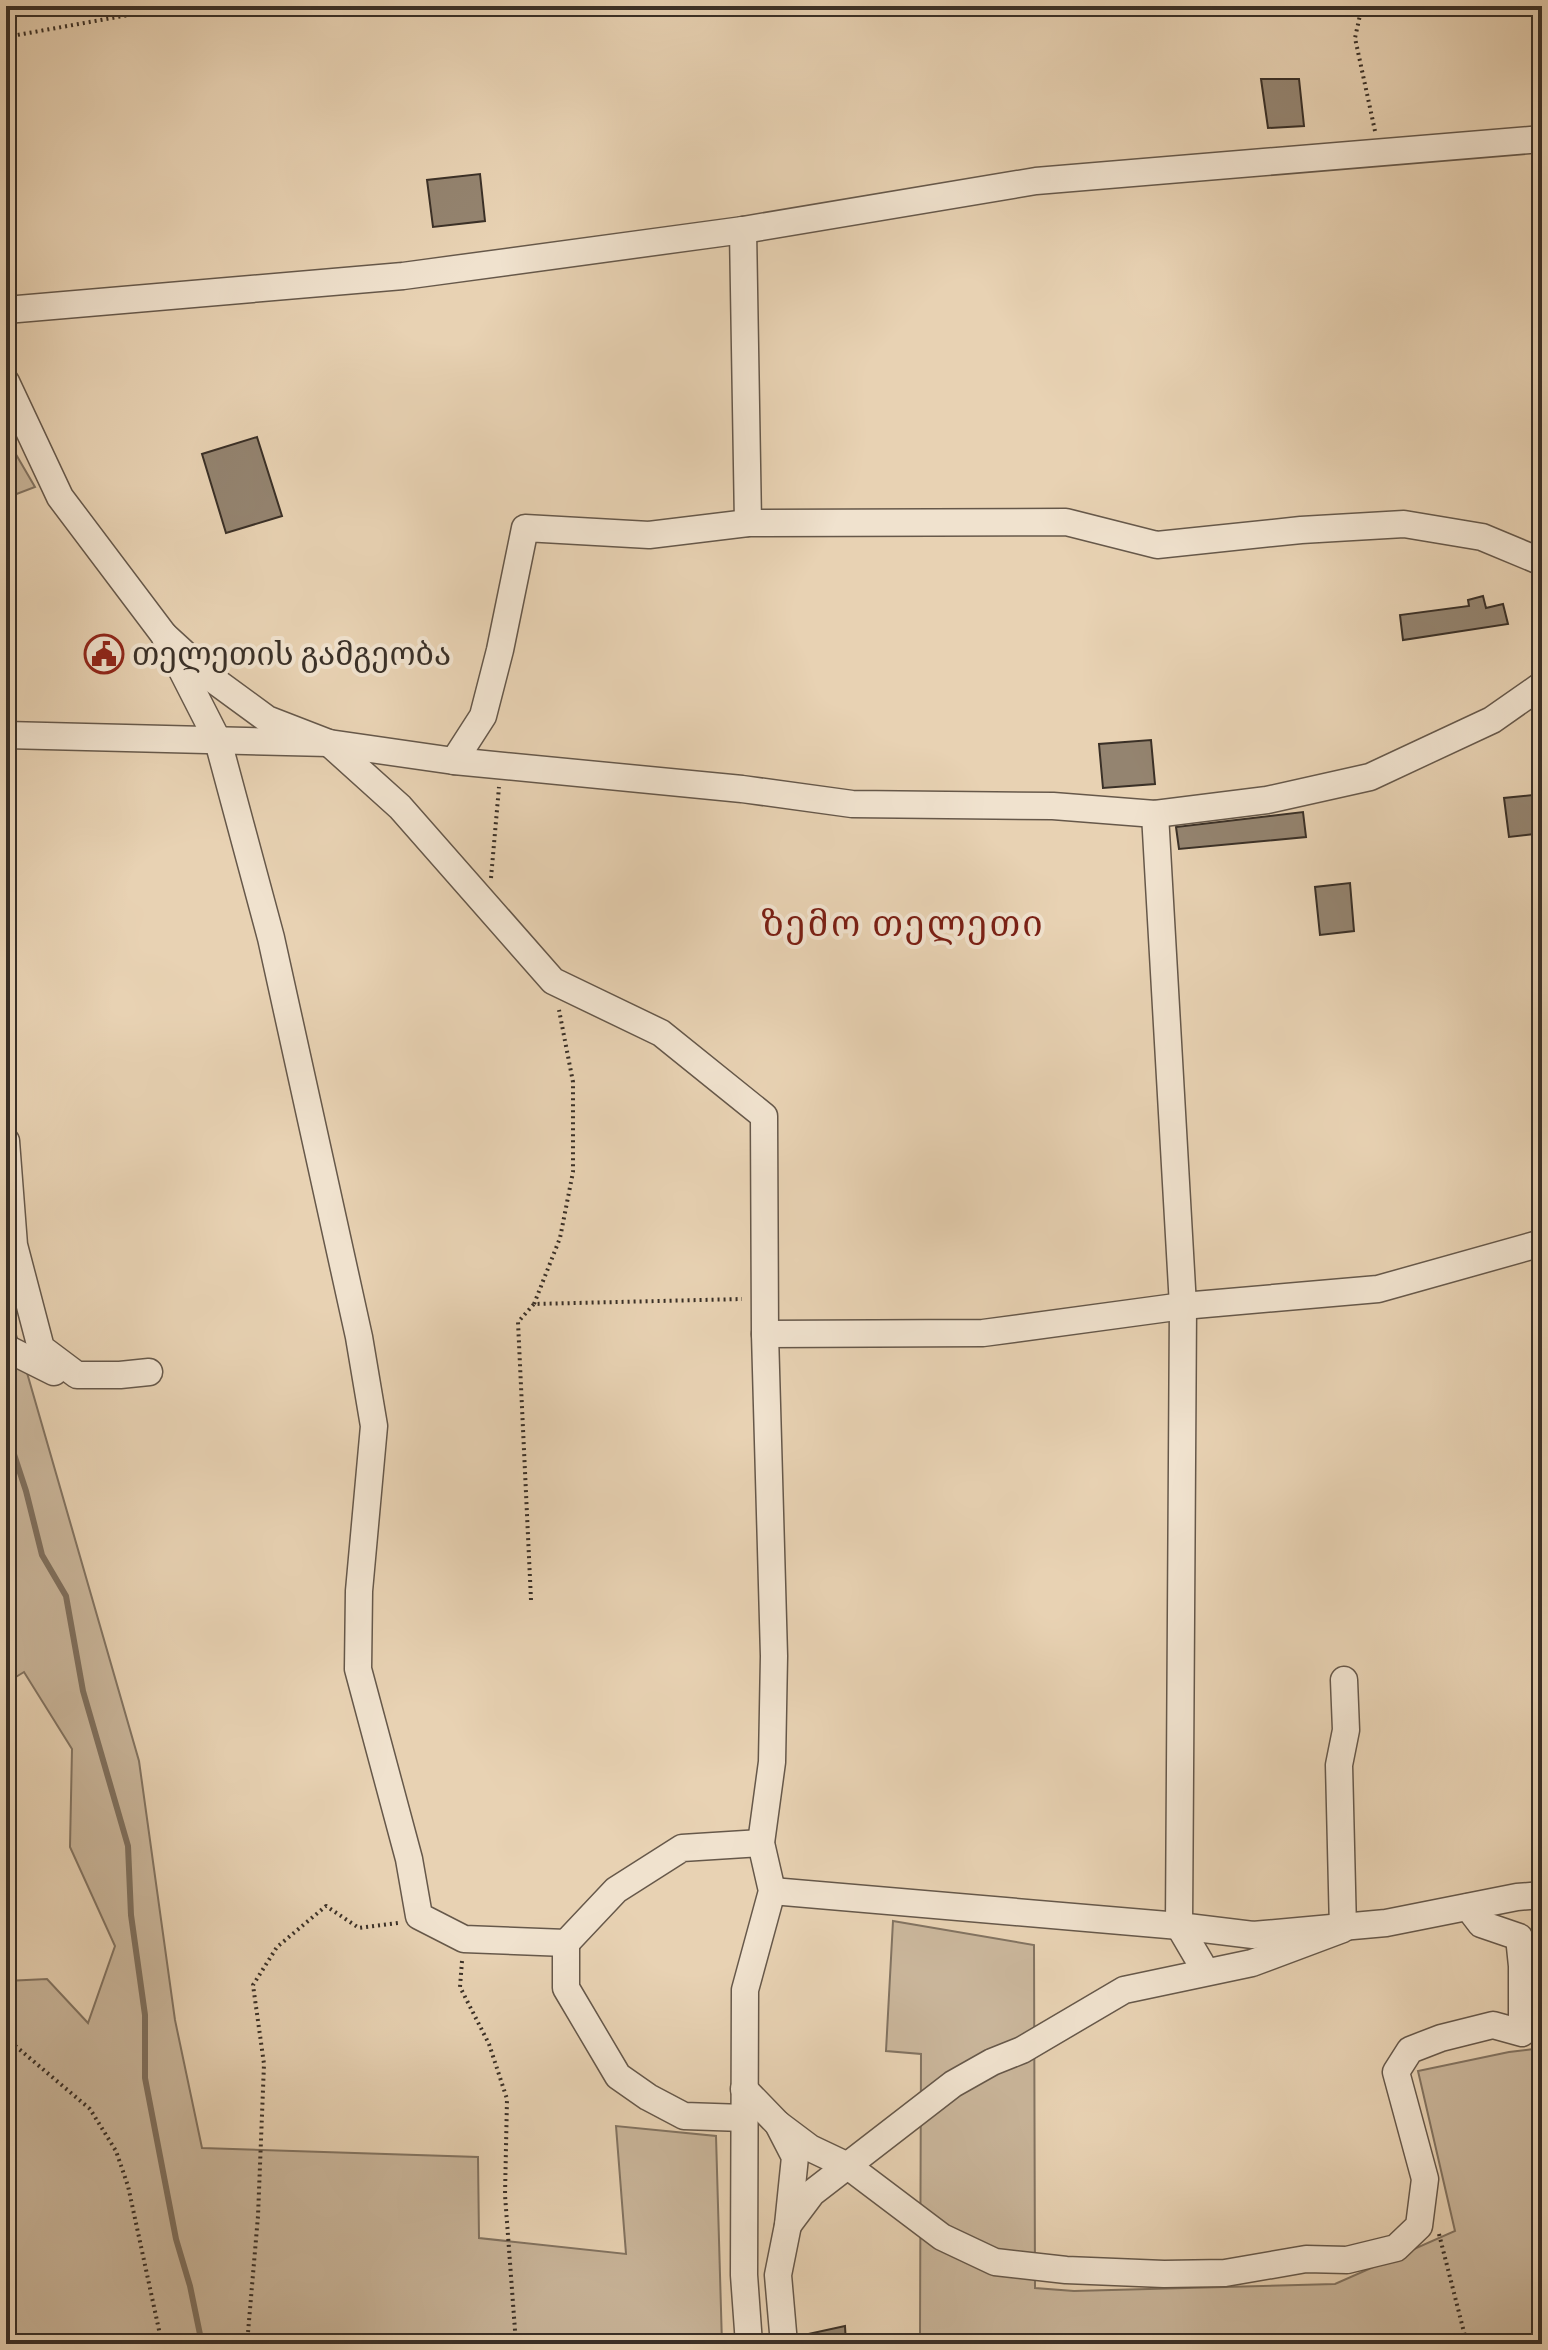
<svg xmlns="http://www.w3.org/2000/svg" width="1548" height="2350" font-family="'IM FELL Great Primer','Noto Serif Georgian',serif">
	<rect width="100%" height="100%" fill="#e8d2b3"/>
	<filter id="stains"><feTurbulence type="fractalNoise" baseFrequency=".0025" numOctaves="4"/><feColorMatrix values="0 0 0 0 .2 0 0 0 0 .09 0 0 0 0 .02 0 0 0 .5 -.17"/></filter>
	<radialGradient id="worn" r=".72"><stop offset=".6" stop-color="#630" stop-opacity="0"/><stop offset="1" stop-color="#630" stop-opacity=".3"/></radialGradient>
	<!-- green -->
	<g fill="#cab69b" stroke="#827361" stroke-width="2">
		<polygon points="14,451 35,487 6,498 6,453"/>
		<polygon points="6,1300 139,1761 175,2020 202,2148 478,2157 479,2238 626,2254 616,2126 716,2136 722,2344 6,2344 6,1981 47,1979 88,2023 115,1946 70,1847 72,1749 24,1672 6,1683"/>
		<polygon points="893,1921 1034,1945 1035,2288 1074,2291 1335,2284 1455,2231 1418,2071 1509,2052 1542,2048 1542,2344 901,2344 920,2336 921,2054 886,2051"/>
	</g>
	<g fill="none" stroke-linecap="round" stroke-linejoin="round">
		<!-- stream -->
		<polyline stroke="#7f705e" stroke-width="6" points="6,1430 26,1491 42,1555 66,1596 83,1691 128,1846 131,1915 145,2015 145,2078 176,2239 190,2286 202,2344"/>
	</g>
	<!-- building -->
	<g fill="#948470" stroke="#3a3027" stroke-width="2">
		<polygon points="1261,79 1299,79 1304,126 1268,128"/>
		<polygon points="480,174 485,221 433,227 427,180"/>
		<polygon points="257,437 282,516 226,533 202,454"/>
		<polygon points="1483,596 1486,608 1503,604 1508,624 1403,640 1400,615 1469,606 1468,600"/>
		<polygon points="1151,740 1155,784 1103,788 1099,744"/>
		<polygon points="1542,794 1542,833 1509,837 1504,798"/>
		<polygon points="1303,812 1306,837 1179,849 1176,827"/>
		<polygon points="1350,883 1354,931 1320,935 1315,887"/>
		<polygon points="845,2326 846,2344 800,2344 799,2336"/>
	</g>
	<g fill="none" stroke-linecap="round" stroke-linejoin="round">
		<!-- minor casing -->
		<g stroke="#66584a" stroke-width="29">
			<g id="minor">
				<polyline points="743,230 748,523"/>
				<polyline points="6,310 403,276 743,230 1036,181 1542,139"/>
				<polyline points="6,382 60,497 164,635 218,741 271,938 359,1337 374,1426 359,1591 358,1669 409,1859 419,1916 464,1939 566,1943 616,1890 682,1848 761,1843"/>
				<polyline points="164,635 211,678 267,719 329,743 400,807 553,981 661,1033 764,1116 765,1334 774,1656 772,1762 761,1843 772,1891 745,1990 744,2275 749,2344"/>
				<polyline points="6,735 329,743 454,761 742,789 852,804 1053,806 1155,814 1267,800 1370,777 1492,720 1542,685"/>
				<polyline points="454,761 483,716 500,650 525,528 649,535 748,523 1066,522 1157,545 1301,530 1404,524 1482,537 1542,562"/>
				<polyline points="1155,814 1183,1306 1179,1926 1206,1972"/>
				<polyline points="6,1141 14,1245 41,1348 77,1375 120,1375 149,1372"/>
				<polyline points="765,1334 983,1333 1183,1306 1378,1289 1542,1243"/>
				<polyline points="6,1348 54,1372"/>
				<polyline points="772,1891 1179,1926 1253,1935 1386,1923 1517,1897 1542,1895"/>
				<polyline points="566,1943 566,1988 618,2076 648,2097 684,2116 744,2118"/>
				<polyline points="744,2089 778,2124 795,2157 788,2225 778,2275 784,2344"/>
				<polyline points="778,2124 810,2148 848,2166 942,2237 995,2262 1066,2270 1164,2274 1225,2273 1306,2259 1347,2260 1396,2248 1419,2226 1425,2179 1396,2072 1410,2050 1441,2038 1493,2025 1522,2033 1522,1966 1519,1937 1481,1924 1468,1907"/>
				<polyline points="788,2225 812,2193 953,2084 992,2062 1022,2050 1124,1990 1252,1963 1343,1929 1339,1765 1346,1730 1344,1680"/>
			</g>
		</g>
		<!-- path -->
		<g stroke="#3a3027" stroke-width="4" stroke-dasharray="2 4" stroke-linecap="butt">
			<polyline points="1362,6 1355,38 1375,131"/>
			<polyline points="6,37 179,6"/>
			<polyline points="491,878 499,787"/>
			<polyline points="534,1304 560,1238 573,1172 573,1082 559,1010"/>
			<polyline points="531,1600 518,1322 534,1304 742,1299"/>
			<polyline points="462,1961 460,1987 489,2044 507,2099 505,2195 516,2344"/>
			<polyline points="6,2038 90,2109 116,2151 128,2186 162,2344"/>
			<polyline points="1439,2234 1467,2344"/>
			<polyline points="247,2344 258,2216 264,2064 253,1985 277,1947 326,1906 359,1928 398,1923"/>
		</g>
		<!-- minor -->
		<use href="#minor" stroke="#f0e2ce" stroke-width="26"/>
	</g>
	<!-- icons -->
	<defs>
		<g id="civic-ring" transform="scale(2)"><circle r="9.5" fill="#f0e2ce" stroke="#8f2418" stroke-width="1.5"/><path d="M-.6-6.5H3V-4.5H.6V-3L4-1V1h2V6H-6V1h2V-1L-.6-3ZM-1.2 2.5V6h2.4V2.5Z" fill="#8f2418"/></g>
	</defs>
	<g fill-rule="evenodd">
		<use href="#civic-ring" x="104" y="654"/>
	</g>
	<g text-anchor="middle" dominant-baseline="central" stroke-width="8" stroke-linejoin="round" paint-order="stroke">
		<!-- poi labels -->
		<g font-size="32" fill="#3a3027" stroke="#f0e2ce" text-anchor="start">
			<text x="132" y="654">თელეთის გამგეობა</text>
		</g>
		<!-- quarter labels -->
		<g font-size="36" letter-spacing="2" fill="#7a1f14" stroke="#f0e2ce">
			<text x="903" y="924">ზემო თელეთი</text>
		</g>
	</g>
	<!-- margin -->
	<rect width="1548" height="2350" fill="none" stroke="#e8d2b3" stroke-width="32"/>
	<rect x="8" y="8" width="1532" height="2334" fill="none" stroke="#3a3027" stroke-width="4"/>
	<rect x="16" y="16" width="1516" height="2318" fill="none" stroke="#3a3027" stroke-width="2"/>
	<rect width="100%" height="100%" filter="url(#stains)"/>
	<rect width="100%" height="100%" fill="url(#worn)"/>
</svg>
